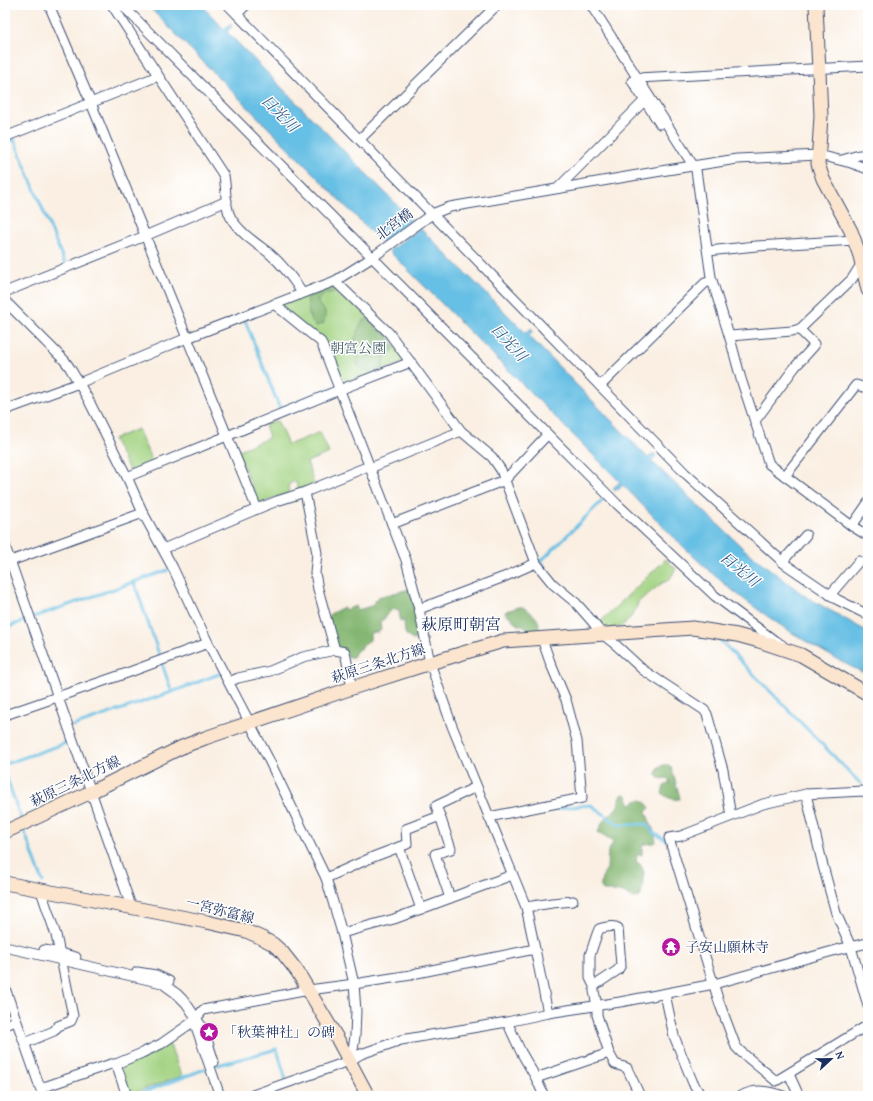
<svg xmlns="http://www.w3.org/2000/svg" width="873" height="1101" font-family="'Gentium Book Plus','Noto Serif JP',serif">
	<rect width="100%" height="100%" fill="#fff"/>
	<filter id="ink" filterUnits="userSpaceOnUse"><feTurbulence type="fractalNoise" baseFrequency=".025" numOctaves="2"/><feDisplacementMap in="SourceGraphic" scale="8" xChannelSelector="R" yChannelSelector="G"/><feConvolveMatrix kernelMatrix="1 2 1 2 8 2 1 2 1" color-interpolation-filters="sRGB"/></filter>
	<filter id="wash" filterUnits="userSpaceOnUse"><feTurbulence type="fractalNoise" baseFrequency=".012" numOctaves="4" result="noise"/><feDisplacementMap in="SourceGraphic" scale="16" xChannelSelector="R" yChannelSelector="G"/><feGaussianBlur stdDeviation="0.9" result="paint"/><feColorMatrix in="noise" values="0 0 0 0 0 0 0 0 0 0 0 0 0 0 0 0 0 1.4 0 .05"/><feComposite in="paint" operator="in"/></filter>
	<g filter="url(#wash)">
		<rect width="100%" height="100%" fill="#faefe2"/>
		<!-- green -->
		<g fill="#a3d382" stroke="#5f8170">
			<polygon points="334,284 388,334 403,359 402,363 340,389 321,340 279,305"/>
			<polygon points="277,420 288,445 320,432 329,453 307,462 314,484 299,490 295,481 288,485 289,493 261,503 258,502 237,451 268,438 269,437 265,425"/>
			<polygon points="138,429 153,464 133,471 129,470 113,439"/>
			<path d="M666,559L676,569L669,580L662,583L638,602C637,611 627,624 619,627C615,629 610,629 606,629L599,623Z"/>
			<polygon points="169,1043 182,1076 130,1094 121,1068 122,1065 148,1055"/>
		</g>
		<!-- forest -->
		<g fill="#82b570" stroke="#4e7267">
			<path d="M334,287L338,291L337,292C329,293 324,293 318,300C318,305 321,307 325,311C325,315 325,321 323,324L316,326C307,319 309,309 307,299L308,297L324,289Z"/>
			<polygon points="368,319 374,323 377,329 387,335 389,341 395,348 386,356 383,361 384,367 377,371 371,372 362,370 358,366 353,345 360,325 364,320"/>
			<path d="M410,589L418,621L416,628L418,636L414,640C403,636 405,631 404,621H400L399,610L397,609L391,610L386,617L380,622L381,630L378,633L375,632L370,633V640L362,646L361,649L357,650L353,657H349L337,647L328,617L330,614L344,607L345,610L356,606L358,610L374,605V601L377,600L378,597Z"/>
			<path d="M519,607H523C531,613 544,620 537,632L530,634L525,627L516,624L510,616L507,615L505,613L506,611Z"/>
			<path d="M664,765H669L671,767L679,794L680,799C673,800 667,798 662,793L664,786L670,783L668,778C658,780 653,777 659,767Z"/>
			<path d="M623,794L627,795L628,801L632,804C639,797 645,800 650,808L646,812L654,832L656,842L654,843L644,844L642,847V855L638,854L637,855L636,862C641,863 642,868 644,872C642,880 643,890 640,897L632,898C624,891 613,891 603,891L601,887V882L604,873L607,869L608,851L613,843L610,839L598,832L603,821L612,813L618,806L620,798Z"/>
		</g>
		<!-- water -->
		<g fill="#66bfe4" stroke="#4077a1">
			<polygon points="147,5 201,5 203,7 205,5 209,5 205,9 224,29 230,24 232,26 227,32 412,220 383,244"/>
			<path d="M420,228L526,333L531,328L533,331L529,336L648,458L654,453L656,456L651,461L745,550L805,596L868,632V675C820,652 774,623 732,590C692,558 658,521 623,485L615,491L613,488L620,482L389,251Z"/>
		</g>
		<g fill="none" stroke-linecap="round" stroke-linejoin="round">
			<!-- stream -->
			<g stroke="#66bfe4" stroke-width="3">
				<polyline points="5,143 14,139 65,264"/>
				<polyline points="245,320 280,409 332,388"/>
				<polyline points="546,569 541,561 603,500"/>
				<polyline points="134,582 160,657"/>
				<polyline points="34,617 168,570"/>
				<polyline points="5,628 27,620"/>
				<polyline points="716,636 861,784"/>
				<polyline points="162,664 172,692"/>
				<polyline points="73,726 172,692 219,674"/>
				<polyline points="5,764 69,742"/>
				<polyline points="5,773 21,819"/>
				<polyline points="536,812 570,807 591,805 619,825 647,824 653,833 666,840"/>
				<polyline points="23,828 43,882"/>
				<polyline points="218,1065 277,1049 286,1080"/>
				<polyline points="134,1096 205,1069"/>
			</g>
		</g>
	</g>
	<g filter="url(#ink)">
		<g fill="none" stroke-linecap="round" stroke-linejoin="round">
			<!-- street casing -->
			<g stroke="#3c4c72" stroke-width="11">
				<g id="street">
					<polyline points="49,5 91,103 257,509"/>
					<path d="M112,5L224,176C227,190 224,206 231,218C240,233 256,243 269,253C283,265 293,278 302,293"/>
					<polyline points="122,5 617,504 715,596 775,641 782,645"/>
					<polyline points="228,5 685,473 785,564 838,600 868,615"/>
					<polyline points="591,5 696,170 711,277 731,342 741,379 769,464 852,526 868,536"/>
					<polyline points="237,14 246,5"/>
					<polyline points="637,78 868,66"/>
					<polyline points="632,81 660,124"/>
					<polyline points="5,137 158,76"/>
					<polyline points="360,139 497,5"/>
					<polyline points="842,160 859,155 868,155"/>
					<polyline points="558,188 648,97"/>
					<polyline points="708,251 756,246 855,240"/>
					<polyline points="335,281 389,333 461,431 492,457 501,470 536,563 553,584 576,603 591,620 602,634 616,645 643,670 704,710 707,714 723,770 731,816"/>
					<polyline points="5,292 145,236 227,201"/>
					<polyline points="5,301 65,361 70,368 88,399 127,477 143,513 173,568 208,643 268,758 326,878 342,933 354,984 356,1011 355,1036 353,1050 349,1061"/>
					<polyline points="274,304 321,342 406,560 419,609 430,663 452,726 526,907 535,949"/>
					<polyline points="730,336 792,331 800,329 852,279 862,263"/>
					<polyline points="600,386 705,283 712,281"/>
					<polyline points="5,410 79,383 187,338 335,281 373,257 432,214 450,207 667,170 737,159 819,155 851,163 868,169"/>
					<polyline points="755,421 795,367 814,346 814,344 799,329"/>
					<polyline points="785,476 856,385 863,387"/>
					<polyline points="127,477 339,390 411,362"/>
					<polyline points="305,492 317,553 315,573 318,589 335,650"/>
					<polyline points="392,524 505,480 547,435"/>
					<polyline points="852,526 868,503"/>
					<polyline points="5,546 129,900 130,907"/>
					<polyline points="163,549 257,509 277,501 305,492 364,468 370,468 461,431"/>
					<polyline points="782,562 806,535"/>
					<polyline points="5,563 143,513"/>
					<polyline points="830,595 859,561"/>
					<polyline points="419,609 504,577 536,563"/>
					<polyline points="229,682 238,678 270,671 303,657 335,650 345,652 352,688"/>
					<polyline points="5,715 127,673 208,643"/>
					<polyline points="868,793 863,791 806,794 763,804 681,836 669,838 719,1002 736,1047 741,1052 776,1081 868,1025"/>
					<polyline points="806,794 823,866 836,913 851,947 868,1006"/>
					<polyline points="440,816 451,849 435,854 450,898"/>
					<polyline points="489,817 582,798 577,741 566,700 550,662 542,639"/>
					<polyline points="399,847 421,909"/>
					<polyline points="326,878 373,857 407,844 406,829 440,816 436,806 476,787"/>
					<polyline points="526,907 552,903 573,901"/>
					<polyline points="342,933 394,919 512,875"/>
					<polyline points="5,947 162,983 177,994 186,1003 204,1030 214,1062"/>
					<polyline points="44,950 60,953 76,957"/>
					<polyline points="137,972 156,975 169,981"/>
					<polyline points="5,988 43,1096"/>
					<polyline points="665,994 674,1036 693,1083 701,1096"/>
					<polyline points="507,1022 521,1052 536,1078 544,1096"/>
					<polyline points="5,1025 16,1021"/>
					<polyline points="25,1043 54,1031 58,1026 71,1021 73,1016 56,935 41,891"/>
					<polyline points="609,1053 615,1064 627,1068 640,1096"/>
					<polyline points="116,1064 127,1096"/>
					<polyline points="789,1074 799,1096"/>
					<path d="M536,1078L609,1053L597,1015V1006L594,991V986L590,978V955L597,934L599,929C605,927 613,925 618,928L621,965L618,970L594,986"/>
					<polyline points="41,1088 111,1064 116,1064 142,1053 161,1044 194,1021"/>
					<polyline points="220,1096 194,1021 203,1010 309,990 354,984 411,975 417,973 535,949 548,1013"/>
					<polyline points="250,1096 349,1061 361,1054 401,1040 507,1022 548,1013 620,1002 714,984 840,949 868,943"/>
					<path d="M741,1096C756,1088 769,1091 783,1096"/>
				</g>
			</g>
			<!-- secondary casing -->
			<g stroke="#3c4c72" stroke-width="15">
				<g id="secondary">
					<polyline points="816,5 821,116 818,164 823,179 851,231 860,256 868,290"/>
					<polyline points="5,832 91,792 182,747 205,738 352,688 430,663 503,641 693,628 737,635 759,641 801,655 868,694"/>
					<polyline points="5,883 207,922 246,931 262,938 273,944 282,952 297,971 337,1038 368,1096"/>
				</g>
			</g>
			<!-- street -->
			<use href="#street" stroke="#fff" stroke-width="9"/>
			<!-- secondary -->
			<use href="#secondary" stroke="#fbe5cf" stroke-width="13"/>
		</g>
	</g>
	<!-- icons -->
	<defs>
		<g id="temple-disc" transform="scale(1)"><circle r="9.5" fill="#b5179e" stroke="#fff"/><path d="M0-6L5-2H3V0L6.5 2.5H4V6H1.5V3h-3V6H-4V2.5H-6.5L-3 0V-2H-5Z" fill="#fff"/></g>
		<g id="sight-disc" transform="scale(1)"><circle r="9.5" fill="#b5179e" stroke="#fff"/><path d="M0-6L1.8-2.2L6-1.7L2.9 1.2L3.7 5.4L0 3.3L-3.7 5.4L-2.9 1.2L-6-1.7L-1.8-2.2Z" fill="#fff"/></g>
	</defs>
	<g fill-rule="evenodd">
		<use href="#temple-disc" x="671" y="947"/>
		<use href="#sight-disc" x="209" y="1032"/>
	</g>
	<g text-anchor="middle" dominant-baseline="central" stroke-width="3" stroke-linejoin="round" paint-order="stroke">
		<!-- street labels -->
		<g font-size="14" fill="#1b2f5e" stroke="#fff">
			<text transform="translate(394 224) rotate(-36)">北宮橋</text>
			<text transform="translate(378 663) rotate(-18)">萩原三条北方線</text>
			<text transform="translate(75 781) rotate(-26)">萩原三条北方線</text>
			<text transform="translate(220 910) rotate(14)">一宮弥富線</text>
		</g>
		<!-- park labels -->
		<g font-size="14" fill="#446069" stroke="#fff">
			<text x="358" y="348">朝宮公園</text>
		</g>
		<!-- poi labels -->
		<g font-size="14" fill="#1b2f5e" stroke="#fff" text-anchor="start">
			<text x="685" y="947">子安山願林寺</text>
			<text x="223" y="1032">「秋葉神社」の碑</text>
		</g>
		<!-- water labels -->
		<g font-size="15" font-style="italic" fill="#325a86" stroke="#fff">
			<text transform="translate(280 113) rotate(45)">日光川</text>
			<text transform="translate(509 342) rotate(47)">日光川</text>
			<text transform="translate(740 569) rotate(39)">日光川</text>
		</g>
		<!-- quarter labels -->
		<g font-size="16" fill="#1b2f5e" stroke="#fff">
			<text x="461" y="624">萩原町朝宮</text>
		</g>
	</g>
	<!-- margin -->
	<rect width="873" height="1101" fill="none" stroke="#fff" stroke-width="20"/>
	<!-- north arrow -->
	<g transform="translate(831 1059) rotate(68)" stroke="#ffffff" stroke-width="3" paint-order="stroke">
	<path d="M0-3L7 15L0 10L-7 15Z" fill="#1b2f5e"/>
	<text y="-6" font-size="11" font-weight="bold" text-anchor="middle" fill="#1b2f5e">N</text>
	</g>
</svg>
